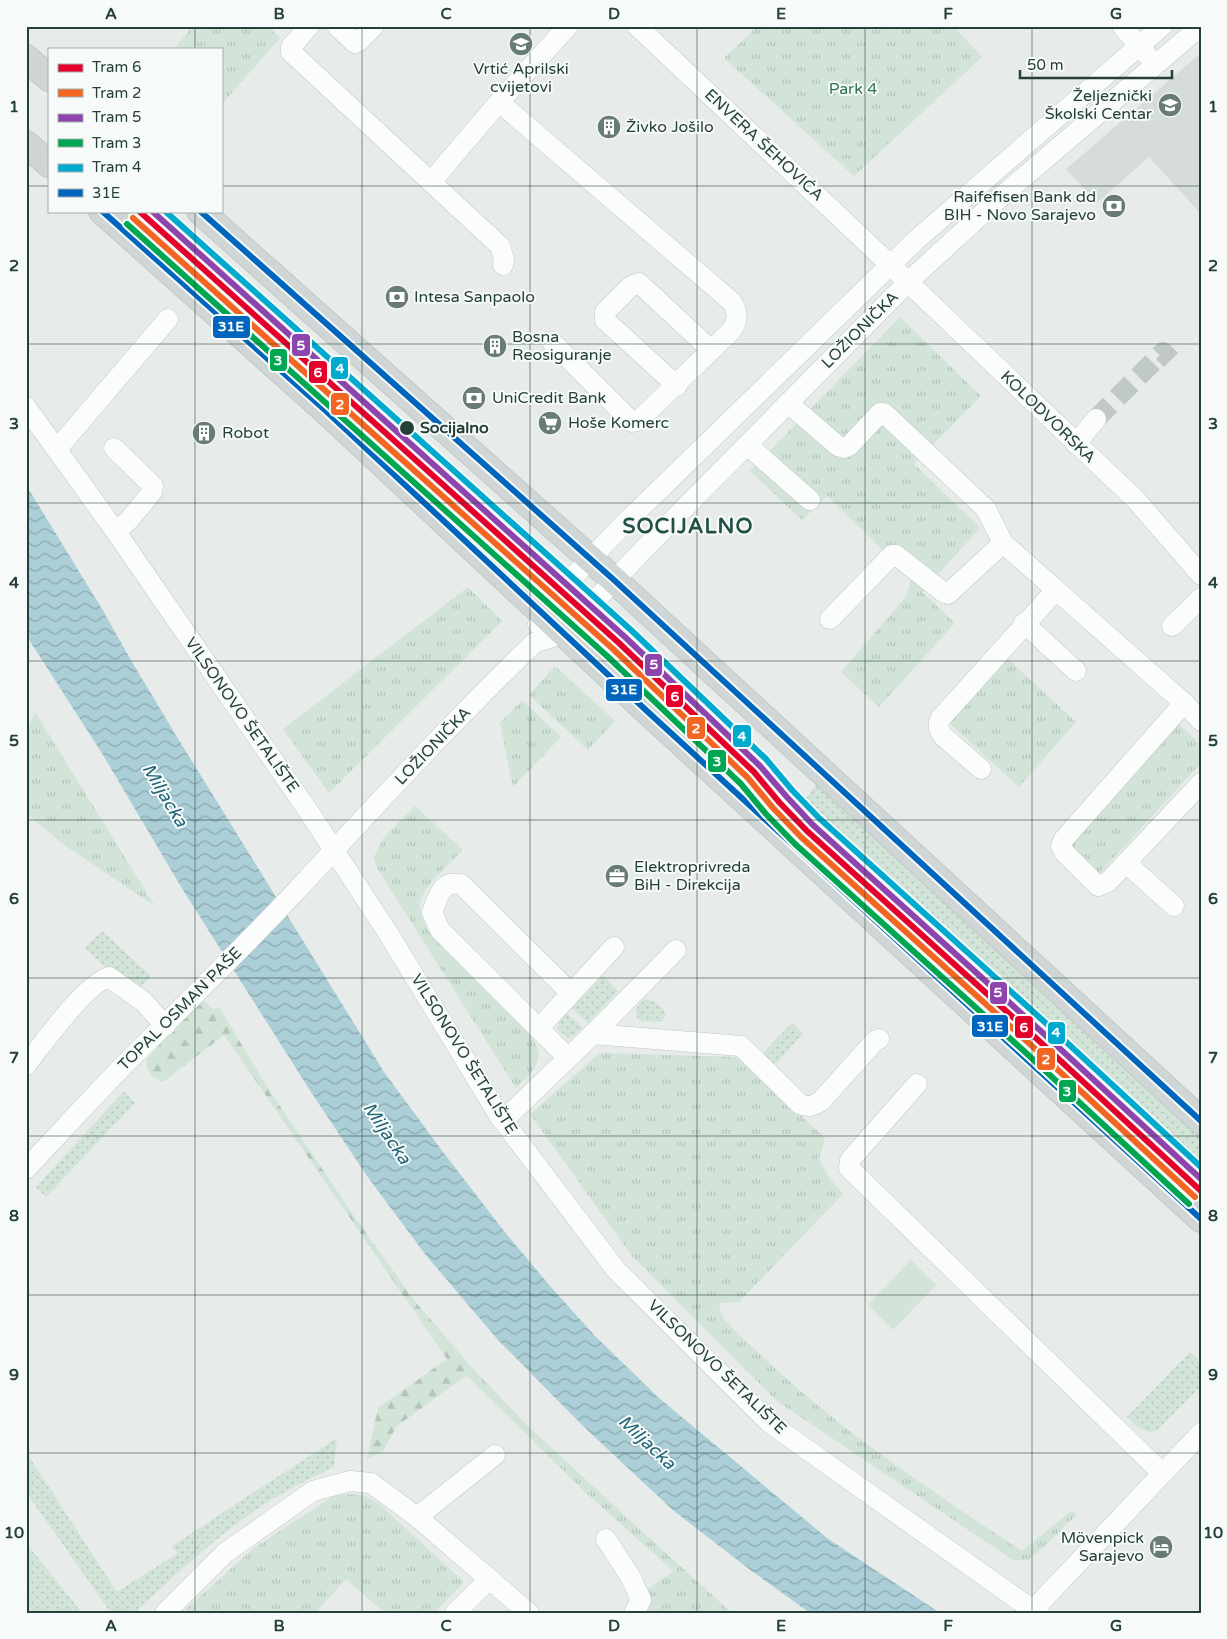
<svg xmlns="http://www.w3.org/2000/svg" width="1227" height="1639" font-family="'Varela Round',sans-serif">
	<defs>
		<pattern id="grass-dots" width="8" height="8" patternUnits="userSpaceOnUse" patternTransform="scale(1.25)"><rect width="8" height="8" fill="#d2e3d7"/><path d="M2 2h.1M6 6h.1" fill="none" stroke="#b4c4b9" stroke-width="1.8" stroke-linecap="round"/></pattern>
		<pattern id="forest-firs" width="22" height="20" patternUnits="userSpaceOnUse" patternTransform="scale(1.25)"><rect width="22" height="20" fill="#d2e3d7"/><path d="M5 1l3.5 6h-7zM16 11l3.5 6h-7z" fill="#b4c4b9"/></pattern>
		<pattern id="park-tufts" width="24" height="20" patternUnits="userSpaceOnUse" patternTransform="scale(1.25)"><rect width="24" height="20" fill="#d2e3d7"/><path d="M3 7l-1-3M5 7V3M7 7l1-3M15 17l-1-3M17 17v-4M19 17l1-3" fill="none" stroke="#b4c4b9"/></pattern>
		<pattern id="water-waves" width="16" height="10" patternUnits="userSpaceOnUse" patternTransform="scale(1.25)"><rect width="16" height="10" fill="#abced7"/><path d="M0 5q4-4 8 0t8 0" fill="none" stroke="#8ba9af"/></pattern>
	</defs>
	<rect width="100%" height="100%" fill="#e7ebe9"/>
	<!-- built -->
	<polygon fill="#d5dcd9" points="1201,53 1201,214 1149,157 1097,203 1066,169"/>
	<!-- grass -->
	<g fill="url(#grass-dots)">
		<polygon points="819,782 1201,1132 1201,1193 795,812"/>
		<polygon points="102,931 151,976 134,994 85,948"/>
		<polygon points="603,976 618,991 588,1023 572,1008"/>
		<path d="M646,999C655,1002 663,1006 666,1015L661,1022L640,1021C632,1014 637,1003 646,999Z"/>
		<polygon points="567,1013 583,1028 574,1036 568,1038 558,1030 559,1021"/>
		<polygon points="792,1023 803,1034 774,1065 762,1054"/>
		<polygon points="124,1091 135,1103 46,1197 36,1187"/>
		<path d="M1190,1352L1201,1362V1386L1157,1430C1145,1436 1136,1425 1127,1417Z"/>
		<path d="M337,1438L334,1467C306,1480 279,1494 254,1511C212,1541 172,1577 135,1613H111L26,1492V1452L117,1592L177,1554L172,1546Z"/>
		<polygon points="26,1543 82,1613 26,1613"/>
	</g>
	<!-- forest -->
	<path fill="url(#forest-firs)" d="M201,998L213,1009L219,1007L269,1090L354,1216L413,1299L474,1370L397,1426L382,1452L367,1459L378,1408L447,1359L224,1035L163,1082C151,1077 147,1073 146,1060Z"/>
	<!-- park -->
	<g fill="url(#park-tufts)">
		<polygon points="193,26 267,26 280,38 221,105 221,49 174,49"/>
		<polygon points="758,26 953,26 982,57 854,176 724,58"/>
		<polygon points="900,317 981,396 914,464 980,528 922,592 955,623 879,707 841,672 905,598 912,578 827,496 802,520 750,471"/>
		<polygon points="468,587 502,621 329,793 283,729"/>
		<polygon points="1006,657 1076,722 1019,787 948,722"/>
		<polygon points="555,666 615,721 588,750 529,695"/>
		<polygon points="522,700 561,737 513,787 500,723"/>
		<polygon points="35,712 155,906 67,847 26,813 26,733"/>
		<polygon points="1179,724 1201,745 1201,763 1097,876 1068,849"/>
		<path d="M415,806L463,850C451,863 421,887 420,905C419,917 427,929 433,938L531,1036C548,1061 533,1070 516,1088L377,868L374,857L384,837Z"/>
		<path d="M600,1053L738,1057L825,1138L819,1159L830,1179L843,1194L739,1302L719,1303C720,1306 720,1311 721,1314C726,1324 752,1346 761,1355C840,1431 932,1491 1022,1551L1071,1511L1077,1514L1043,1548L1028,1560H1013L777,1401L632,1256L530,1114Z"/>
		<polygon points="474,1370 528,1426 647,1536 732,1613 646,1613 635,1598 673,1571 583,1490 467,1376"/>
		<polygon points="348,1494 362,1495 378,1503 464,1582 434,1613 385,1613 346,1579 315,1613 187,1613 185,1610 254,1548 335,1495"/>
	</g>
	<!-- pitch -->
	<polygon fill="#d2e3d7" points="911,1260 936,1285 893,1330 868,1305"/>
	<!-- water -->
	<polygon fill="url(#water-waves)" points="26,485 102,609 132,662 177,737 384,1072 443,1152 504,1231 550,1286 595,1336 660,1399 827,1538 940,1613 810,1613 749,1569 674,1511 584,1427 498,1340 425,1254 367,1176 311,1092 183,890 103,755 26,635"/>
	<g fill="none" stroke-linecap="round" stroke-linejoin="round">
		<!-- minor-tunnel -->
		<polyline stroke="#c0c9c6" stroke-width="20" stroke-dasharray="20 10" stroke-linecap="butt" points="1096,419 1163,352 1171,360"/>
		<!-- minor casing -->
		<g stroke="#c4c8c6" stroke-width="21">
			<g id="minor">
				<polyline points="309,26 291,47 291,52 431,182 499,102"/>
				<polyline points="337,26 355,43 359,41 374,26"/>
				<polyline points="637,26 864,240 1136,500 1201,575"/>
				<polyline points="1122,26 1147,55"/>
				<polyline points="431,182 500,246 504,259 503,265"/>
				<path d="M552,342L632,422L638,421L730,332C738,323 739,313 732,302L499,102L568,26"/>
				<polyline points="677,386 605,320 605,312 631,286 639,283 711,350"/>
				<polyline points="788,403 838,446 844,448 850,445 880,413 884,413 986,509 1003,543 1184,703 1201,721"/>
				<polyline points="26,407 116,532 309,812 388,933 500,1117 617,1271 771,1424 1020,1601 1040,1613"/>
				<polyline points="1076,444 1096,419"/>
				<polyline points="747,445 810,500"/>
				<polyline points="114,448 153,486 152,492 129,520 116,532"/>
				<polyline points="57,449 168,319"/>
				<polyline points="830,619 892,555 896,555 943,592 948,594 1003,543"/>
				<polyline points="1024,623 1076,671"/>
				<polyline points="538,624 541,610 624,524 915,241 1162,26"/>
				<polyline points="1172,626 1201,598"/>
				<polyline points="1184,703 1064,839 1061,846 1064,852 1098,886 1108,882 1201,783"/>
				<path d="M981,769L943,736C939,730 937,726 940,719L1056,590"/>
				<polyline points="1126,863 1174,906"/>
				<polyline points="538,1029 614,947"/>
				<path d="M593,1034L741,1046L800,1104C808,1108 813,1106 821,1101L875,1041L879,1039"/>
				<path d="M568,1058L440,930L432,912C439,896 441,880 461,884L571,993"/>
				<path d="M26,1065C43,1044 85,984 109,977L144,1002L165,1026"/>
				<polyline points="917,1084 850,1160 849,1168 1162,1473"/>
				<polyline points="500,1117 510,1114 593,1034 676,950"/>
				<path d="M26,1169C58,1135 90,1100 122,1067C181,1008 241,950 298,889C375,806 452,722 534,643L564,633L649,544L908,282L1005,193L1201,26"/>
				<polyline points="417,1517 495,1455"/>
				<polyline points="606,1539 631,1578 641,1600 634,1613"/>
				<polyline points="1034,1609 1201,1433"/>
				<polyline points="165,1613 225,1553 313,1491 350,1481 371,1483 417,1517 529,1613"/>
				<polyline points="455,1613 490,1579"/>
			</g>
		</g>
		<!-- major casing -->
		<g stroke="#c2cac8" stroke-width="28">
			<g id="major">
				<polyline points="26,58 49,78"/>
				<polyline points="26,144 49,164"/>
				<polyline points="102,211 325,410 648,712 1201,1219"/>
				<polyline points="200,211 614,580 1201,1121"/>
			</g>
		</g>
		<!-- minor -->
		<use href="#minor" stroke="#fbfcfc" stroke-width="20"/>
		<!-- major -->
		<use href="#major" stroke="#cfd6d5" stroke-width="26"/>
		<!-- bus-1 casing -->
		<g stroke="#f6faf8" stroke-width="10">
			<g id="bus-1">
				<polyline points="102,211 325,410 648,712 1201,1219"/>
				<polyline points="200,211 614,580 1201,1121"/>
			</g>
		</g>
		<!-- bus-1 -->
		<use href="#bus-1" stroke="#0065bd" stroke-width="6"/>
		<!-- tram-1 casing -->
		<g stroke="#f6faf8" stroke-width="10">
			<polyline id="tram-1" points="139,211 619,643 754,772 779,802 807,831 1037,1039 1201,1191"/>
		</g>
		<!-- tram-2 casing -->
		<g stroke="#f6faf8" stroke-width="10">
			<polyline id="tram-2" points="133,218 613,649 748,778 773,808 801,837 1031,1045 1195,1197"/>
		</g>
		<!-- tram-3 casing -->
		<g stroke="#f6faf8" stroke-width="10">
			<polyline id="tram-3" points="152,211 625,637 760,766 786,796 813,825 1043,1033 1201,1179"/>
		</g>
		<!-- tram-4 casing -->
		<g stroke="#f6faf8" stroke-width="10">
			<polyline id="tram-4" points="127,224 607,656 741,784 766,814 795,844 1025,1052 1189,1204"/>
		</g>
		<!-- tram-5 casing -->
		<g stroke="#f6faf8" stroke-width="10">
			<polyline id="tram-5" points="165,211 631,630 766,759 792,790 819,818 1049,1026 1201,1167"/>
		</g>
		<!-- tram-1 -->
		<use href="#tram-1" stroke="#e4002b" stroke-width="6"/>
		<!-- tram-2 -->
		<use href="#tram-2" stroke="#f26522" stroke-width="6"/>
		<!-- tram-3 -->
		<use href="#tram-3" stroke="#8e44ad" stroke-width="6"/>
		<!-- tram-4 -->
		<use href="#tram-4" stroke="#00a651" stroke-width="6"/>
		<!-- tram-5 -->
		<use href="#tram-5" stroke="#00a9ce" stroke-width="6"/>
	</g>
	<!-- grid -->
	<path fill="none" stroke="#253f39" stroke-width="1" stroke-opacity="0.55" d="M195,26V49M362,26V1613M530,26V1613M697,26V1613M865,26V1613M1032,26V1613M26,186H49M221,186H1201M195,211V1613M26,344H1201M26,503H1201M26,661H1201M26,820H1201M26,978H1201M26,1136H1201M26,1295H1201M26,1453H1201"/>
	<!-- icons -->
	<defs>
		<g id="school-disc" transform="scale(1.25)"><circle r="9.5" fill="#697b77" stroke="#f6faf8"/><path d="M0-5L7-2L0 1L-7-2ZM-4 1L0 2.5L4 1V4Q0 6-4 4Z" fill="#fff"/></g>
		<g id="building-disc" transform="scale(1.25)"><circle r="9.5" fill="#697b77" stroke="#f6faf8"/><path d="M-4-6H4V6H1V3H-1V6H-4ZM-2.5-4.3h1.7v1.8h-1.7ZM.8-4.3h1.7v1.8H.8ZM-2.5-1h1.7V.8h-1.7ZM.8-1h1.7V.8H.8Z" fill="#fff"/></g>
		<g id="bank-disc" transform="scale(1.25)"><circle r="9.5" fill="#697b77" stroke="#f6faf8"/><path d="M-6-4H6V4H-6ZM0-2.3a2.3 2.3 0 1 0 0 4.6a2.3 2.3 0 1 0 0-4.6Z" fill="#fff"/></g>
		<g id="supermarket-disc" transform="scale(1.25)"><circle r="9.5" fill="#697b77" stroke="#f6faf8"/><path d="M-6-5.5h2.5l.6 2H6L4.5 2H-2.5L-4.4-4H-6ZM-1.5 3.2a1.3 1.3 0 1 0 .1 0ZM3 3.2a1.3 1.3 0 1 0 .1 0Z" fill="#fff"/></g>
		<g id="office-disc" transform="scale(1.25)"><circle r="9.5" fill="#697b77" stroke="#f6faf8"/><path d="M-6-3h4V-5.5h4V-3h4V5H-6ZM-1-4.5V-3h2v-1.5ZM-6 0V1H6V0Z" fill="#fff"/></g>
		<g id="hotel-disc" transform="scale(1.25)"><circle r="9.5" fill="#697b77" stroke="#f6faf8"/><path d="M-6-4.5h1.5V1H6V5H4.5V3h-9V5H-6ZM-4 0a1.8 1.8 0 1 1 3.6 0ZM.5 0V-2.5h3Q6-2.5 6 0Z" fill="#fff"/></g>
	</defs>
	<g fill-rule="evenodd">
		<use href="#school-disc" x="521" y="44"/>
		<use href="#school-disc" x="1170" y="105"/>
		<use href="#building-disc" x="609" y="127"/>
		<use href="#bank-disc" x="1114" y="206"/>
		<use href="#bank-disc" x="397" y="297"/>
		<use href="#building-disc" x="495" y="346"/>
		<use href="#bank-disc" x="474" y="398"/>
		<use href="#supermarket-disc" x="550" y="423"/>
		<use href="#building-disc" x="204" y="433"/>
		<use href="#office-disc" x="617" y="876"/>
		<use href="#hotel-disc" x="1161" y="1547"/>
	</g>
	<!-- markers -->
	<circle fill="#253f39" stroke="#f6faf8" stroke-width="2" cx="407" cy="428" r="8"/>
	<g text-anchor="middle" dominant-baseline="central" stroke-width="4" stroke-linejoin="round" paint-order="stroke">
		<!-- poi labels -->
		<g font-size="16" fill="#253f39" stroke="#f6faf8" text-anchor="start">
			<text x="521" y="69" text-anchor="middle">Vrtić Aprilski<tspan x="521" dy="18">cvijetovi</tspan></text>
			<text x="1152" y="96" text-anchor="end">Željeznički<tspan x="1152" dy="18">Školski Centar</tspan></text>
			<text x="626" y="127">Živko Jošilo</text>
			<text x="1096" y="197" text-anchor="end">Raifefisen Bank dd<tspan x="1096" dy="18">BIH - Novo Sarajevo</tspan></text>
			<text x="414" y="297">Intesa Sanpaolo</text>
			<text x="512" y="337">Bosna<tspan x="512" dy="18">Reosiguranje</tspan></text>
			<text x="492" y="398">UniCredit Bank</text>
			<text x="568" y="423">Hoše Komerc</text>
			<text x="222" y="433">Robot</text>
			<text x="634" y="867">Elektroprivreda<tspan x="634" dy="18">BiH - Direkcija</tspan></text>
			<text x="1144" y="1538" text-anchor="end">Mövenpick<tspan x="1144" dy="18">Sarajevo</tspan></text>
		</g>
		<!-- park labels -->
		<g font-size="16" fill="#31744f" stroke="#f6faf8">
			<text x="853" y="89">Park 4</text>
		</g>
		<!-- street labels -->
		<g font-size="16" fill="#253f39" stroke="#f6faf8">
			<text transform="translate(764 145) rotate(43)">ENVERA ŠEHOVIĆA</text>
			<text transform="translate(860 330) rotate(-45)">LOŽIONIČKA</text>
			<text transform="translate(1048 417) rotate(44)">KOLODVORSKA</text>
			<text transform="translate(242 715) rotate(55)">VILSONOVO ŠETALIŠTE</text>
			<text transform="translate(433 746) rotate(-46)">LOŽIONIČKA</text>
			<text transform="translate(180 1009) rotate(-45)">TOPAL OSMAN PAŠE</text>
			<text transform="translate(464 1054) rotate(58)">VILSONOVO ŠETALIŠTE</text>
			<text transform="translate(717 1367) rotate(44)">VILSONOVO ŠETALIŠTE</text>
		</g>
		<!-- stop labels -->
		<g font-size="16" font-weight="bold" fill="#253f39" stroke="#f6faf8" text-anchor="start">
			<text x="420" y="428">Socijalno</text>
		</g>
		<!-- water labels -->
		<g font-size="18" font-style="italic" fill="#226578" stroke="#f6faf8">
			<text transform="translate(165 795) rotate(59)">Miljacka</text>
			<text transform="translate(387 1133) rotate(56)">Miljacka</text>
			<text transform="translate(647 1442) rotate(43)">Miljacka</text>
		</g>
		<!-- district labels -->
		<g font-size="21" font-weight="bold" letter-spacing="1" fill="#225047" stroke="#f6faf8">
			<text x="688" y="526">SOCIJALNO</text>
		</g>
	</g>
	<g stroke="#f6faf8" stroke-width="2">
		<rect x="212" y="315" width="39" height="24" rx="5" fill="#0065bd"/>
		<rect x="291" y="333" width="20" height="24" rx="5" fill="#8e44ad"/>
		<rect x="269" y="348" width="19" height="24" rx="5" fill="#00a651"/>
		<rect x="330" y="356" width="19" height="24" rx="5" fill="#00a9ce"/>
		<rect x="308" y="360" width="20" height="24" rx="5" fill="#e4002b"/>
		<rect x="330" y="392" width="20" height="24" rx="5" fill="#f26522"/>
		<rect x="644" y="653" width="19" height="24" rx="5" fill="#8e44ad"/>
		<rect x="605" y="678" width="38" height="24" rx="5" fill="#0065bd"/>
		<rect x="665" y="684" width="19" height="24" rx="5" fill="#e4002b"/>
		<rect x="686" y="716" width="20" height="24" rx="5" fill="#f26522"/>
		<rect x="732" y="724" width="20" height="24" rx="5" fill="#00a9ce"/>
		<rect x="707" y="749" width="20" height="24" rx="5" fill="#00a651"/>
		<rect x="989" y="981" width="19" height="24" rx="5" fill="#8e44ad"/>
		<rect x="971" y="1014" width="38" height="24" rx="5" fill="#0065bd"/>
		<rect x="1014" y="1015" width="20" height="24" rx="5" fill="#e4002b"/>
		<rect x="1047" y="1021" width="19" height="24" rx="5" fill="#00a9ce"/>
		<rect x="1036" y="1047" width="20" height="24" rx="5" fill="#f26522"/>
		<rect x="1058" y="1079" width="19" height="24" rx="5" fill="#00a651"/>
	</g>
	<g font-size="14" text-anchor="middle" font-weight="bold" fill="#fff">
		<text x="231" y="331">31E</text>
		<text x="301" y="350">5</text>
		<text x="278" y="365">3</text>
		<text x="340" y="373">4</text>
		<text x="318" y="377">6</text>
		<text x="340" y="409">2</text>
		<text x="654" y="669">5</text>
		<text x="624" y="694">31E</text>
		<text x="675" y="701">6</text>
		<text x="696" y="733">2</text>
		<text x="742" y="741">4</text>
		<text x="717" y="766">3</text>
		<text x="998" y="997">5</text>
		<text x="990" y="1031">31E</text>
		<text x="1024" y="1032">6</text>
		<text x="1056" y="1037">4</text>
		<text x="1046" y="1064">2</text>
		<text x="1067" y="1096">3</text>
	</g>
	<!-- border -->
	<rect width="1227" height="1639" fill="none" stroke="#f6faf8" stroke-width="55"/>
	<!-- legend -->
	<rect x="48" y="48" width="175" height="165" fill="#f6faf8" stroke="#a2afac"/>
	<rect x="58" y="64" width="25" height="8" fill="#e4002b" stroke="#a2afac"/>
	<text x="92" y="72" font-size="15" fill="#253f39">Tram 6</text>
	<rect x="58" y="89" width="25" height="8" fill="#f26522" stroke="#a2afac"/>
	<text x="92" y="98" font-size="15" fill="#253f39">Tram 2</text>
	<rect x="58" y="114" width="25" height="8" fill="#8e44ad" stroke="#a2afac"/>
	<text x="92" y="122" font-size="15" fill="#253f39">Tram 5</text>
	<rect x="58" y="139" width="25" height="8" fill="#00a651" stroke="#a2afac"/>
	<text x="92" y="148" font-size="15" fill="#253f39">Tram 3</text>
	<rect x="58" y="164" width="25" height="8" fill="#00a9ce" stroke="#a2afac"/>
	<text x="92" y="172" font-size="15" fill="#253f39">Tram 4</text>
	<rect x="58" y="189" width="25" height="8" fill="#0065bd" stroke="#a2afac"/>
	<text x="92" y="198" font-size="15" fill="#253f39">31E</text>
	<!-- scale -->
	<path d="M1020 70v8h152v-8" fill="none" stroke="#253f39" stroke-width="2.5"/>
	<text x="1027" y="70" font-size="15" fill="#253f39" stroke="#f6faf8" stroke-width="4" paint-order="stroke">50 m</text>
	<rect x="28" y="28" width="1172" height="1584" fill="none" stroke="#253f39" stroke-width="2"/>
	<g font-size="16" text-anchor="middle" font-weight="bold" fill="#253f39">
		<text x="111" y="19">A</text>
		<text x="279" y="19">B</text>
		<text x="446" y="19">C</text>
		<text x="614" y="19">D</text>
		<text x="781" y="19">E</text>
		<text x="948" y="19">F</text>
		<text x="1116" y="19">G</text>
		<text x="14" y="112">1</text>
		<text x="1213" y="112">1</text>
		<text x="14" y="271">2</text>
		<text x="1213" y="271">2</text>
		<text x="14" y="429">3</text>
		<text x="1213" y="429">3</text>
		<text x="14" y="588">4</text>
		<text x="1213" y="588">4</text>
		<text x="14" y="746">5</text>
		<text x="1213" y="746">5</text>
		<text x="14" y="904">6</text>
		<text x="1213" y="904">6</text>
		<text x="14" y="1063">7</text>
		<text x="1213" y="1063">7</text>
		<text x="14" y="1221">8</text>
		<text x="1213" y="1221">8</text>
		<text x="14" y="1380">9</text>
		<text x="1213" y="1380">9</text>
		<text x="14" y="1538">10</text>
		<text x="1213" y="1538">10</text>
		<text x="111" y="1631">A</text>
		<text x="279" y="1631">B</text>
		<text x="446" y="1631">C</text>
		<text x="614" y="1631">D</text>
		<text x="781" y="1631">E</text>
		<text x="948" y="1631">F</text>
		<text x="1116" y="1631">G</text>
	</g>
</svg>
